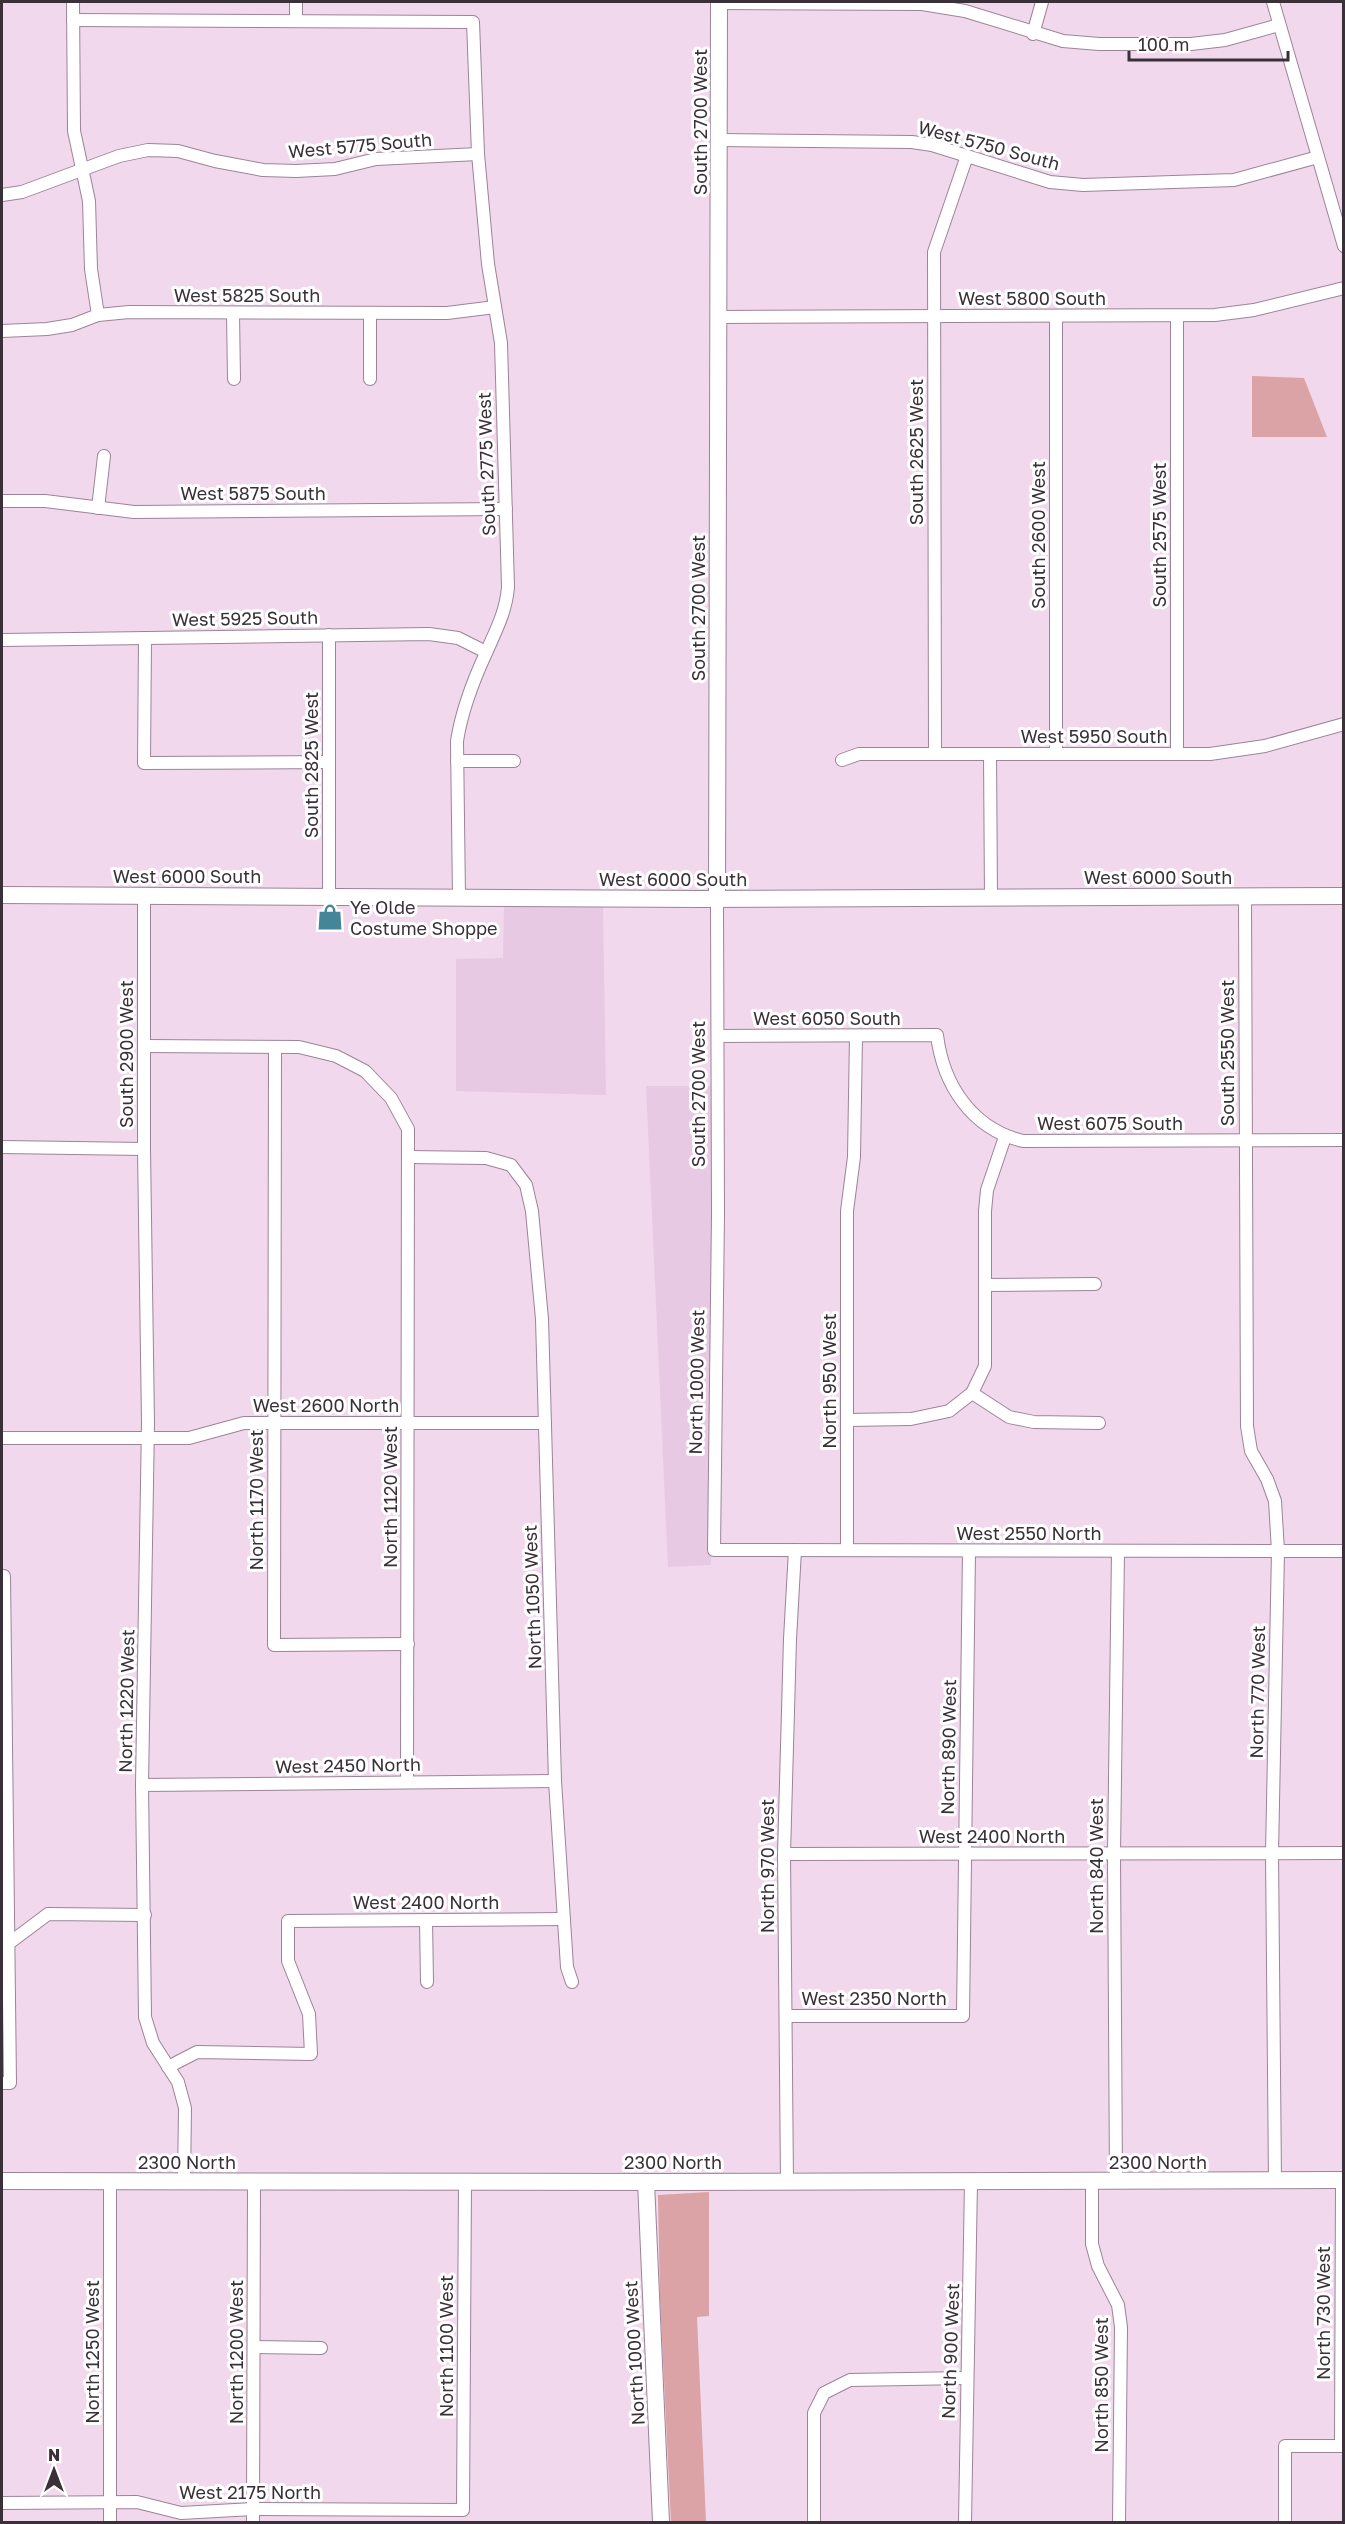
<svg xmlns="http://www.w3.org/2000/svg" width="1345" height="2524" font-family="'Golos Text',sans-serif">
	<rect width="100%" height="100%" fill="#f1d8ed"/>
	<!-- built -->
	<g fill="#e8c9e3">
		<polygon points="504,905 603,905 606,1095 456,1091 456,959 503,958"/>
		<polygon points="646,1086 711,1086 711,1565 668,1567"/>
	</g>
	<!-- green -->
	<g fill="#dba3a5">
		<polygon points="1252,376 1304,378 1327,437 1252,437"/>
		<polygon points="709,2192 709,2316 697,2317 706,2522 671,2522 660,2299 658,2195"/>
	</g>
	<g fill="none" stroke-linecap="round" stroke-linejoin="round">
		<!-- street casing -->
		<g stroke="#9c8498" stroke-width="14">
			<g id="street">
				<polyline points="73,2 74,131 89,201 91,269 98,315"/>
				<polyline points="1273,2 1344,246"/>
				<polyline points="719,3 922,4 965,11 1063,41 1099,44 1191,44 1225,40 1279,25"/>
				<path d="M73,20L473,22L478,154L488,264L501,343L508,587C506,612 496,630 486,653C473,681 462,709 457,741L459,897"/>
				<polyline points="296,21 296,2"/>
				<polyline points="1033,34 1042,2"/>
				<polyline points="719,140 912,142 932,145 1050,182 1083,185 1234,180 1318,157"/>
				<polyline points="2,195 22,192 119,156 148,150 178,151 215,161 263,170 296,171 335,169 376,159 478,154"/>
				<polyline points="233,313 234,379"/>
				<polyline points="1056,316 1056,754"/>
				<polyline points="1177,316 1177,754"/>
				<polyline points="719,317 1215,315 1254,310 1344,288"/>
				<polyline points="2,331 47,329 72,325 98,315 129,312 447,313 495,307"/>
				<polyline points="370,379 370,313"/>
				<polyline points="2,501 45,501 134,512 506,509"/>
				<polyline points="98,508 104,456"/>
				<polyline points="145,638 144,763 329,762"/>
				<polyline points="2,640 429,634 458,638 486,652"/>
				<polyline points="935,754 934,252 967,156"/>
				<polyline points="990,754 991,897"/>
				<polyline points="842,760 859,754 1210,754 1265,746 1344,724"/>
				<polyline points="457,761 514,761"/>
				<polyline points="144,895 144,1149 148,1423 142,1785 145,2017 153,2043 178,2082 185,2108 184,2181"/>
				<polyline points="329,895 329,635"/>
				<polyline points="1245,896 1247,1426 1251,1451 1267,1479 1275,1501 1278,1551 1272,1853 1275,2181"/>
				<polyline points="717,899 718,1214 714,1550 1344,1551"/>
				<path d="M718,1036L937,1035C943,1085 972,1129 1023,1141L1344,1140"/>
				<polyline points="144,1046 299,1047 336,1056 365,1071 391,1098 408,1129 407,1782"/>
				<polyline points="275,1047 274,1645 408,1644"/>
				<polyline points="2,1147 144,1149"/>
				<polyline points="408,1157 486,1158 511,1165 526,1185 532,1211 542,1319 555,1781 567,1967 572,1982"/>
				<polyline points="985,1285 1095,1284"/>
				<polyline points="972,1393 985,1366 985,1211 987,1190 1005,1137"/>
				<polyline points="847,1420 911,1419 949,1411 972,1393 1009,1417 1034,1422 1099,1423"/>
				<polyline points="2,1438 189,1438 244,1423 545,1423"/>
				<polyline points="847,1550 847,1211 854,1157 856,1036"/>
				<polyline points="2,1576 4,1576 10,2083 2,2083"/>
				<polyline points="142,1785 555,1781"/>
				<polyline points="784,1854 1344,1853"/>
				<polyline points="426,1920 427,1982"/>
				<polyline points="3,1944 8,1944 48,1914 145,1915"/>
				<polyline points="786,2016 963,2016 969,1551"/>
				<polyline points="168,2067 197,2052 311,2054 309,2014 288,1961 288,1921 564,1919"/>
				<polyline points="110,2181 110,2522"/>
				<polyline points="1092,2181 1092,2244 1098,2266 1118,2305 1121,2327 1119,2522"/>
				<polyline points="1116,2181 1114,1854 1118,1551"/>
				<polyline points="787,2182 784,1854 790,1639 795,1550"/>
				<polyline points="254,2347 321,2348"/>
				<polyline points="1341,2446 1342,2180"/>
				<polyline points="2,2503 137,2502 181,2513 253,2509 463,2510 465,2182"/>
				<polyline points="253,2522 254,2181"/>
				<polyline points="814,2522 814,2413 824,2393 850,2380 966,2378"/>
				<polyline points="965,2522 971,2182"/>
				<polyline points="1285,2522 1285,2446 1344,2446"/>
			</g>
		</g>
		<!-- secondary casing -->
		<g stroke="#9c8498" stroke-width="18">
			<g id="secondary">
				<polyline points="2,895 700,899 1344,896"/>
				<polyline points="717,899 719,2"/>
				<polyline points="2,2181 660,2182 1344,2180"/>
				<polyline points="646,2182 661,2522"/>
			</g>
		</g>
		<!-- street -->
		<use href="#street" stroke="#fff" stroke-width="12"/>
		<!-- secondary -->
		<use href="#secondary" stroke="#fff" stroke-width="16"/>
	</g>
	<!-- icons -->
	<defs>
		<g id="shop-bare" transform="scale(2.07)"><path d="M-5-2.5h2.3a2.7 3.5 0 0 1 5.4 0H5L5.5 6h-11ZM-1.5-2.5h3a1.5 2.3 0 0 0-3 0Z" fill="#458599" stroke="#fff" stroke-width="2.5" paint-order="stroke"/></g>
	</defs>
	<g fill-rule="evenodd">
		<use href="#shop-bare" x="330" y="917"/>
	</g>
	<g text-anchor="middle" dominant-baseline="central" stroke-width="6" stroke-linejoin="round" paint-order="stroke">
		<!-- street labels -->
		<g font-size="18" fill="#3a3039" stroke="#fff">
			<text transform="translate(700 122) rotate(-90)">South 2700 West</text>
			<text transform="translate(360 145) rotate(-5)">West 5775 South</text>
			<text transform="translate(989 145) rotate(15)">West 5750 South</text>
			<text x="247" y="295">West 5825 South</text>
			<text x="1032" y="298">West 5800 South</text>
			<text transform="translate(916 452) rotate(-90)">South 2625 West</text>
			<text transform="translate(486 464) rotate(-92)">South 2775 West</text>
			<text x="253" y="493">West 5875 South</text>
			<text transform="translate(1038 535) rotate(-90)">South 2600 West</text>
			<text transform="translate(1159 535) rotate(-90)">South 2575 West</text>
			<text transform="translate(698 608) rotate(-90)">South 2700 West</text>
			<text transform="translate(245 618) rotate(-1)">West 5925 South</text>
			<text x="1094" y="736">West 5950 South</text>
			<text transform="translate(311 765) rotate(-90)">South 2825 West</text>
			<text x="187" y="876">West 6000 South</text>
			<text x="1158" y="877">West 6000 South</text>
			<text x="673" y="879">West 6000 South</text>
			<text x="827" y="1018">West 6050 South</text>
			<text transform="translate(1227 1053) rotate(-90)">South 2550 West</text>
			<text transform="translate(126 1054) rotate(-90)">South 2900 West</text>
			<text transform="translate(698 1094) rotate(-90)">South 2700 West</text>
			<text x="1110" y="1123">West 6075 South</text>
			<text transform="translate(829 1381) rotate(-90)">North 950 West</text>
			<text transform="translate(696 1382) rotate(-89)">North 1000 West</text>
			<text x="326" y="1405">West 2600 North</text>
			<text transform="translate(390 1497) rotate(-90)">North 1120 West</text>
			<text transform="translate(256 1500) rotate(-90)">North 1170 West</text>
			<text x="1029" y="1533">West 2550 North</text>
			<text transform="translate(532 1597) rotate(-92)">North 1050 West</text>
			<text transform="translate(1257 1692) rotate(-89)">North 770 West</text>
			<text transform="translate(126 1701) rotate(-89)">North 1220 West</text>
			<text transform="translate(948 1747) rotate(-89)">North 890 West</text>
			<text transform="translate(348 1765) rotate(-1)">West 2450 North</text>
			<text x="992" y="1836">West 2400 North</text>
			<text transform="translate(767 1866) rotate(-90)">North 970 West</text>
			<text transform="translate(1096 1866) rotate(-90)">North 840 West</text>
			<text x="426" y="1902">West 2400 North</text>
			<text x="874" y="1998">West 2350 North</text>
			<text x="187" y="2162">2300 North</text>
			<text x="673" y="2162">2300 North</text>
			<text x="1158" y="2162">2300 North</text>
			<text transform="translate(1323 2313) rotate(-90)">North 730 West</text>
			<text transform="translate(446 2346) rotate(-90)">North 1100 West</text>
			<text transform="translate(950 2351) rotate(-88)">North 900 West</text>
			<text transform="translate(92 2352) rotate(-90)">North 1250 West</text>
			<text transform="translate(236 2352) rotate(-90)">North 1200 West</text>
			<text transform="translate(634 2353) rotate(-93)">North 1000 West</text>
			<text transform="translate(1101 2385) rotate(-90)">North 850 West</text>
			<text x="250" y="2492">West 2175 North</text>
		</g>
		<!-- poi labels -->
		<g font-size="18" fill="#3a3039" stroke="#fff" text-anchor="start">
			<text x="350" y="907">Ye Olde<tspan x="350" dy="21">Costume Shoppe</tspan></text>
		</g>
	</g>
	<!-- border -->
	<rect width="1345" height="2524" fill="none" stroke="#3a3039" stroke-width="6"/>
	<!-- north arrow -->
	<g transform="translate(54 2470)" stroke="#ffffff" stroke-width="4.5" paint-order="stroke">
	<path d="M0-4.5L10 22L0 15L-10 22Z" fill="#3a3039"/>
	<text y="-9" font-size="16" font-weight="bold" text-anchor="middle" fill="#3a3039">N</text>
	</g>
	<!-- scale -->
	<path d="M1129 51v9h159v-9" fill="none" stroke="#3a3039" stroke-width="3"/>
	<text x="1138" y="51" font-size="18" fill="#3a3039" stroke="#ffffff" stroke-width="4.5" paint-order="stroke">100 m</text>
</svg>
